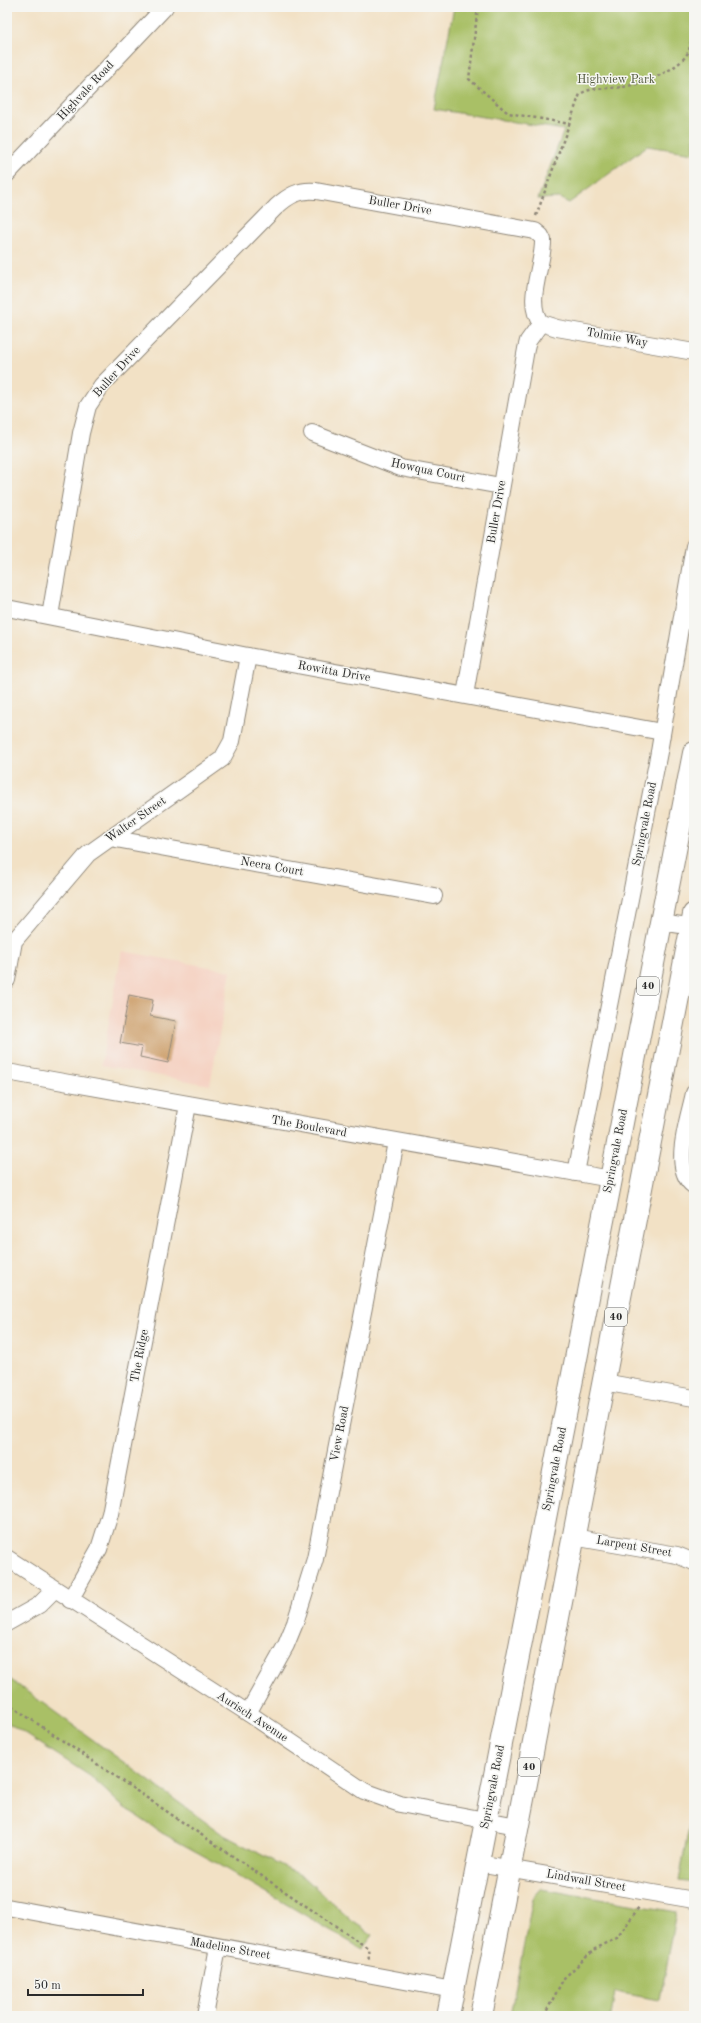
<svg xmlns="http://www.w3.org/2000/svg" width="701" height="2023" font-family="'Old Standard TT',serif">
	<rect width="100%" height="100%" fill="#f6f6f2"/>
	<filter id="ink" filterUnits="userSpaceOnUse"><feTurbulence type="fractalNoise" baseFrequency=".025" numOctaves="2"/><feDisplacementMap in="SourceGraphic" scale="8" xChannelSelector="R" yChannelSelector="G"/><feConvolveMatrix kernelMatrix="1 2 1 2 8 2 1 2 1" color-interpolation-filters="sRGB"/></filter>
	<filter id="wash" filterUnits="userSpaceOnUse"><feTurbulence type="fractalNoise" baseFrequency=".012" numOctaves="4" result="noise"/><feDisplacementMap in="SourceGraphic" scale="16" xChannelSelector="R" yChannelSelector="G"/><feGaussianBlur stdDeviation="0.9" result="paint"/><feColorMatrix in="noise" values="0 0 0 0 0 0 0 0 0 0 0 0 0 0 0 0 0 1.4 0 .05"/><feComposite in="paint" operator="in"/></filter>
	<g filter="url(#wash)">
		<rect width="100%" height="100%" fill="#f2e1c5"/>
		<!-- built -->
		<polygon fill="#f5d2c2" points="122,951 231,971 210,1085 101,1065"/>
		<!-- green -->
		<g fill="#a9c066" stroke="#6a7648">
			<polygon points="454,7 694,7 694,153 647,146 569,203 559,198 538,199 564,130 434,109"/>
			<polygon points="7,1677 222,1834 304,1877 352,1921 373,1935 362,1949 215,1862 162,1833 122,1806 90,1776 7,1722"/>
			<polygon points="694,1800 694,1883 679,1881"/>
			<polygon points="541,1889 677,1912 660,2000 615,1992 611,2016 510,2016 533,1898"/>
		</g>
		<g id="blocks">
			<!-- building -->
			<polygon fill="#cea16e" points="129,995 153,1000 150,1016 176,1021 168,1063 140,1057 142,1047 120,1043"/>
		</g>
	</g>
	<g filter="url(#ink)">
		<use href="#blocks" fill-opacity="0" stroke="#8e8678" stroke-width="1"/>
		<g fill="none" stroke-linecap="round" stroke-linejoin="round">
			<!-- street casing -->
			<g stroke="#8e8678" stroke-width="18">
				<g id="street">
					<polyline points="7,174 165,7"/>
					<polyline points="312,433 401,468 501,486"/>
					<polyline points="7,608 248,656 662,732"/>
					<path d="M50,616L81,433L88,406L102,385L276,207C288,196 299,189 316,191L535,231L541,236L543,240C544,265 524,302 541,323L557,328L694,352"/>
					<polyline points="465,695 526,349 528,341 541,323"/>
					<polyline points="110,838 434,896"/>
					<polyline points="661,922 694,927"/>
					<polyline points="7,980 14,941 88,854 222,759 232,741 248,656"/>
					<polyline points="7,1072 611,1179"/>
					<path d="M694,1093C689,1118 670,1169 694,1186"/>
					<polyline points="576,1173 659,752 694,546"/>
					<polyline points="603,1382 694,1398"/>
					<polyline points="573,1537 677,1555 694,1562"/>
					<polyline points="7,1558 248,1713 364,1791 400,1804 517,1826"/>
					<polyline points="70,1600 99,1549 110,1514 188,1105"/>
					<polyline points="7,1623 39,1605 54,1590"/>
					<polyline points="248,1713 286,1645 295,1623 315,1559 396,1142"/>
					<polyline points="478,1863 694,1900"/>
					<polyline points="7,1907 453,1990"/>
					<polyline points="205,2016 218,1947"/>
				</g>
			</g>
			<!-- highway casing -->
			<g stroke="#8e8678" stroke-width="24">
				<g id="highway">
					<polyline points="448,2016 694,753"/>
					<polyline points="481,2016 694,914"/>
				</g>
			</g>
			<!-- path -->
			<g stroke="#8e8678" stroke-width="2.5" stroke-dasharray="3 3" stroke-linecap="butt">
				<polyline points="478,7 469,79 508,113 570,124"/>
				<path d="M536,216L580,94C593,86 607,89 622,87C640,85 683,69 689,50C693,36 692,21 693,7"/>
				<polyline points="7,1703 368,1948 369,1960"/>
				<polyline points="544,2016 564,1978 595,1949 617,1938 639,1907"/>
			</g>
			<!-- street -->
			<use href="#street" stroke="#fff" stroke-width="16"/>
			<!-- highway -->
			<use href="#highway" stroke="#fff" stroke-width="22"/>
		</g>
	</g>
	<g text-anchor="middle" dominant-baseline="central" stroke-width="3" stroke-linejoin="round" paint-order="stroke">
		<!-- shield labels -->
		<g fill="#f6f6f2" stroke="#686867" stroke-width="1">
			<rect x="637" y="977" width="22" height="18" rx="3"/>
			<rect x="605" y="1308" width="22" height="18" rx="3"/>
			<rect x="518" y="1758" width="22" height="18" rx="3"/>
		</g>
		<g font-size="11" font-weight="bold" fill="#2b2b2b">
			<text x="648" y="986">40</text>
			<text x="616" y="1317">40</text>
			<text x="529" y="1767">40</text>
		</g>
		<!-- park labels -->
		<g font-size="12" fill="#51583d" stroke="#f6f6f2">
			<text x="616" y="80">Highview Park</text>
		</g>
		<!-- street labels -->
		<g font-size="12" fill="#2b2b2b" stroke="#f6f6f2">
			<text transform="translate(86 91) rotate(-47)">Highvale Road</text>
			<text transform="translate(400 206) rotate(10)">Buller Drive</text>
			<text transform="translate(617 338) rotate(10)">Tolmie Way</text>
			<text transform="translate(117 372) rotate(-48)">Buller Drive</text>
			<text transform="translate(428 471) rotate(12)">Howqua Court</text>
			<text transform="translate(497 512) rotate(-80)">Buller Drive</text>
			<text transform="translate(334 672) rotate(10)">Rowitta Drive</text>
			<text transform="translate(136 820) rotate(-35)">Walter Street</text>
			<text transform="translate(645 824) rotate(-79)">Springvale Road</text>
			<text transform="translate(272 867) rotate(10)">Neera Court</text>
			<text transform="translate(309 1127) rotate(10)">The Boulevard</text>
			<text transform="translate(616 1151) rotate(-79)">Springvale Road</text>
			<text transform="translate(140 1356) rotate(-79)">The Ridge</text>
			<text transform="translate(340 1434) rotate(-79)">View Road</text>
			<text transform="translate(555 1469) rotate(-79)">Springvale Road</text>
			<text transform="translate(634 1547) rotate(10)">Larpent Street</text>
			<text transform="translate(252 1717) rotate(33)">Aurisch Avenue</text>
			<text transform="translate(493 1787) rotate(-79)">Springvale Road</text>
			<text transform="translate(586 1881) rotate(10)">Lindwall Street</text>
			<text transform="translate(230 1949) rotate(10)">Madeline Street</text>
		</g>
	</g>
	<!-- margin -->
	<rect width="701" height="2023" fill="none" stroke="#f6f6f2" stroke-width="24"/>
	<!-- scale -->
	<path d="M28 1989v6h115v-6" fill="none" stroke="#2b2b2b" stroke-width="2"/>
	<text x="34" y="1989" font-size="12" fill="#2b2b2b" stroke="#f6f6f2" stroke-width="3" paint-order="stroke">50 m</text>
</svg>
